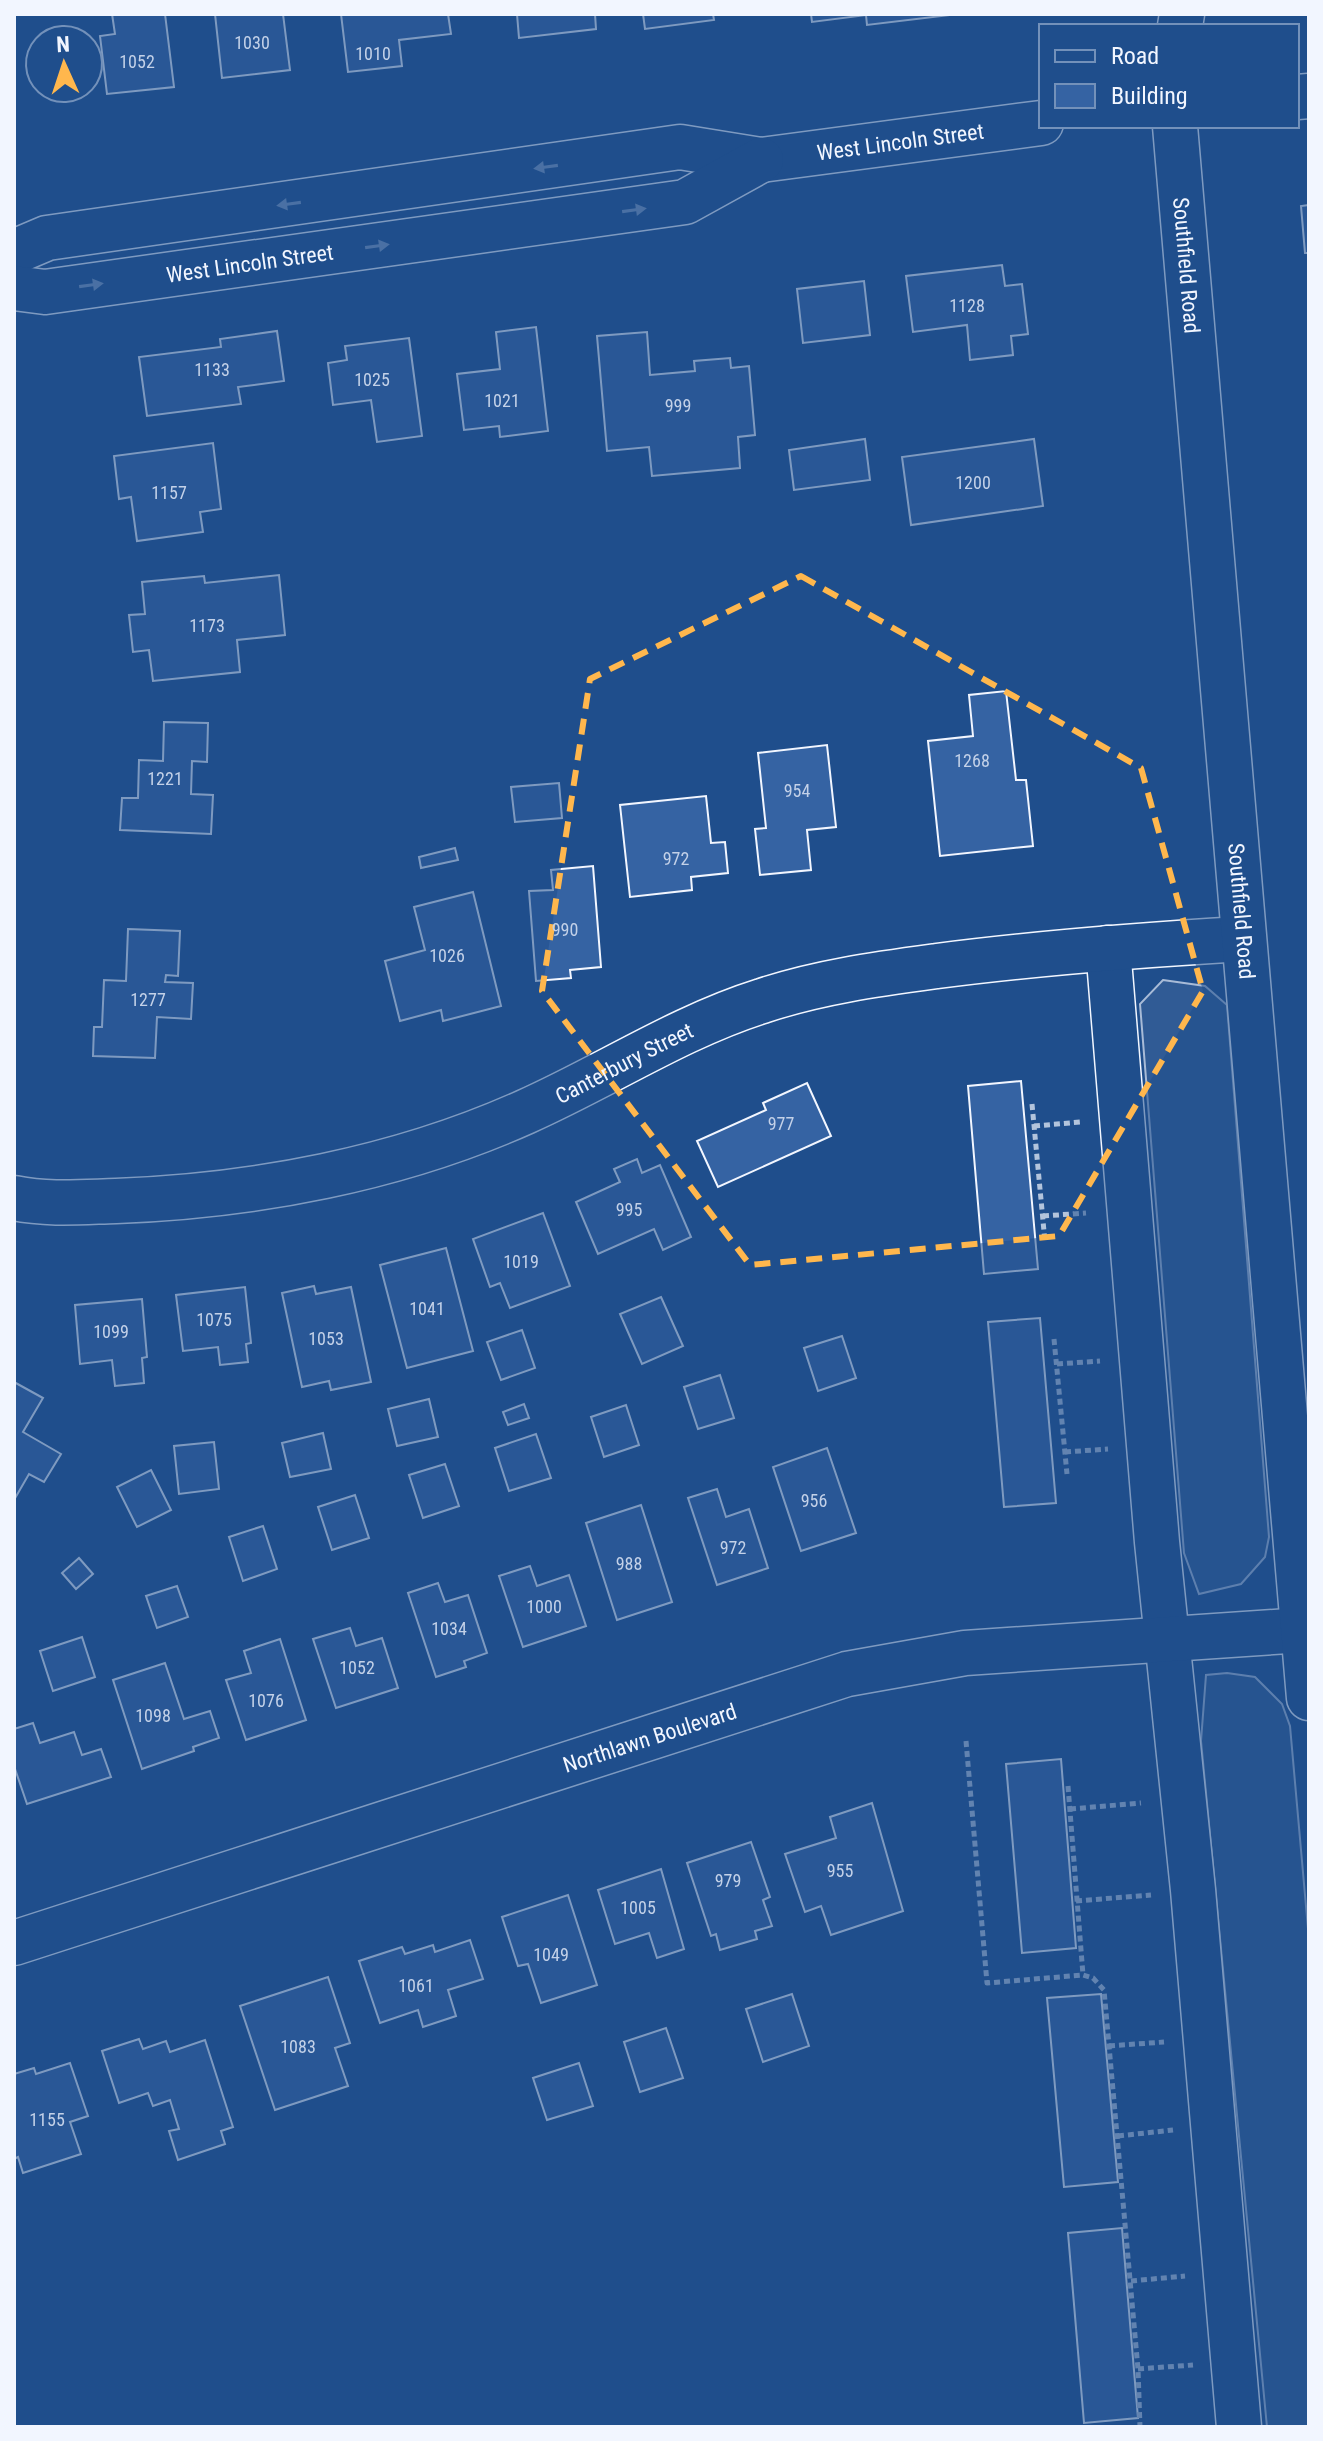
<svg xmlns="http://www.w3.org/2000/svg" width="1323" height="2441" font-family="'Roboto Condensed',sans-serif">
	<rect width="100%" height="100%" fill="#1f4e8c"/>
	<!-- built -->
	<g fill="#305b95" stroke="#a8bbd7" stroke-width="2">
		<polygon points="1163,980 1205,986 1227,1005 1269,1537 1265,1557 1241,1584 1199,1594 1184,1553 1140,1004"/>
		<polygon points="1227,1673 1255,1677 1282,1704 1290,1726 1309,1940 1309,2427 1267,2427 1201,1741 1206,1675"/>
	</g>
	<!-- building -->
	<g fill="#3563a3" stroke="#f2f6ff" stroke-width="2">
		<polygon points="112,14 165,14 174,87 107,94 100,36 115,34"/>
		<polygon points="215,14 283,14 290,70 222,78"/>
		<polygon points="341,14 448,14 451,34 399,40 402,66 348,72"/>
		<polygon points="517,14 595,14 596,29 519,38"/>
		<polygon points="643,14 713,14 714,20 645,29"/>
		<polygon points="811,14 958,14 867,25 866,15 812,22"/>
		<polygon points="1309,205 1309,253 1305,253 1301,206"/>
		<polygon points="1002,265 1005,286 1022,284 1028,334 1011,336 1013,355 970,360 967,325 913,332 906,276"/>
		<polygon points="864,281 870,335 803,343 797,289"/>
		<polygon points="536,327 548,431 500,437 499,426 464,430 457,374 500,369 496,332"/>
		<polygon points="277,331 284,381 238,387 241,404 147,416 139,357 221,347 220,339"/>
		<polygon points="647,332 650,375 695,371 694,361 730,358 731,368 749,366 755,435 738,437 740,468 652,476 649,447 607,451 597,336"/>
		<polygon points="409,338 422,436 377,442 371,400 333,405 328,363 347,360 345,346"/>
		<polygon points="865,439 870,480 794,490 789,450"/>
		<polygon points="1034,439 1043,506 911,525 902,457"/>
		<polygon points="213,443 221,509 200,512 203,532 137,541 131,497 119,499 114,456"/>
		<polygon points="279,575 285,635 237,640 240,672 153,681 149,650 133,652 129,615 145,614 142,582 204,576 205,583"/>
		<polygon points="1006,691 1016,780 1026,780 1033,846 940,856 928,741 973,736 969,695"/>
		<polygon points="164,722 208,723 207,762 192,761 191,794 213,795 211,834 120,830 122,798 138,798 139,760 163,761"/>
		<polygon points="827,745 836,827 807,830 811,870 760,875 755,829 766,828 758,753"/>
		<polygon points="559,783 562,818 515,822 511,787"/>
		<polygon points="706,796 711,843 725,842 728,873 691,877 692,890 630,897 620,805"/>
		<polygon points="455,848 458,860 421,868 419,857"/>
		<polygon points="593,866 601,967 570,970 571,978 536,981 529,891 553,890 551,870"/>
		<polygon points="473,892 501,1006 443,1021 441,1010 400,1021 385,961 425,950 414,907"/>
		<polygon points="128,929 180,931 178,976 166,975 165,982 193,983 191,1019 157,1017 155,1058 93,1056 94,1027 102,1027 104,980 126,981"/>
		<polygon points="1021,1081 1038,1269 984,1274 968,1086"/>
		<polygon points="807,1083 831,1136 718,1187 697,1141 766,1110 763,1103"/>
		<polygon points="637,1159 642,1173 660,1165 691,1237 663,1250 654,1229 598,1254 576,1202 620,1182 614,1169"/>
		<polygon points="543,1213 570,1286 510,1308 500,1283 490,1287 473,1239"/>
		<polygon points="446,1248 473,1351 407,1368 380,1265"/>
		<polygon points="314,1286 316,1294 351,1287 371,1382 331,1390 329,1381 302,1387 282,1293"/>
		<polygon points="245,1287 251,1343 246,1344 248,1362 220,1365 218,1347 183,1351 176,1295"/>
		<polygon points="661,1297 683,1346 642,1364 620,1314"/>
		<polygon points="142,1299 147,1357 142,1358 144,1383 115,1386 112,1360 80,1364 75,1305"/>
		<polygon points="1040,1318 1056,1503 1004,1507 988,1322"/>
		<polygon points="522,1330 535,1368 501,1380 487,1342"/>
		<polygon points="842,1336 856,1378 818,1391 804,1348"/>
		<polygon points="720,1375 734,1418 698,1429 684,1387"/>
		<polygon points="14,1382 43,1398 23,1432 61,1454 44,1482 29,1474 14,1500"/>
		<polygon points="429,1399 438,1437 397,1446 388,1409"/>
		<polygon points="524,1404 529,1418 508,1425 503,1412"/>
		<polygon points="626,1405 639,1445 604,1457 591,1417"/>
		<polygon points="323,1433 331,1469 290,1477 282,1443"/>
		<polygon points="536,1434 551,1478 509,1491 495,1448"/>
		<polygon points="214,1442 219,1489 179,1494 174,1446"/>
		<polygon points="827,1448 856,1533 801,1551 773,1467"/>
		<polygon points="445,1464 459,1506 423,1518 409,1475"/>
		<polygon points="151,1470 171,1510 137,1527 117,1487"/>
		<polygon points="717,1489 726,1517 749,1509 768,1568 717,1585 688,1498"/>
		<polygon points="355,1495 369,1538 332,1550 318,1507"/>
		<polygon points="641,1505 672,1602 617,1620 586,1523"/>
		<polygon points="263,1526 277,1569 243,1581 229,1537"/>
		<polygon points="79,1558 93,1574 76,1589 62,1573"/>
		<polygon points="530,1566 537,1586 569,1575 586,1626 523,1647 499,1576"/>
		<polygon points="438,1583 445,1602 468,1595 487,1653 464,1661 466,1667 436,1677 408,1593"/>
		<polygon points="177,1586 188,1617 157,1628 146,1596"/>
		<polygon points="350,1628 356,1646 382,1638 398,1688 336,1708 313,1639"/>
		<polygon points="82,1637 95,1677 53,1691 40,1651"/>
		<polygon points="280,1639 306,1720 246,1740 226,1680 251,1673 244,1651"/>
		<polygon points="165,1663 184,1719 210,1711 219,1738 193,1747 194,1751 142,1769 113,1680"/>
		<polygon points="33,1723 40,1743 74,1732 82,1755 101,1749 111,1777 27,1804 14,1766 14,1729"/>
		<polygon points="1061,1759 1076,1948 1022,1953 1006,1764"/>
		<polygon points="872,1803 903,1911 831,1935 821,1906 805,1912 785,1854 836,1838 830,1817"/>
		<polygon points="751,1842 770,1897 763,1900 772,1926 755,1931 757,1939 720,1950 716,1934 711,1936 687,1863"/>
		<polygon points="661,1869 684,1949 657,1958 649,1933 615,1944 598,1890"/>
		<polygon points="568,1895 597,1985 541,2003 528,1964 518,1966 502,1917"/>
		<polygon points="470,1940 483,1979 448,1990 456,2016 423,2027 418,2010 380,2023 359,1961 402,1947 405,1954 433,1945 435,1952"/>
		<polygon points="328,1977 350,2043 335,2048 348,2086 275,2110 240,2006"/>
		<polygon points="792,1994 809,2046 763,2062 746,2009"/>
		<polygon points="1101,1994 1118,2182 1064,2187 1047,1998"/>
		<polygon points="666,2028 683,2078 640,2092 624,2042"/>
		<polygon points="139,2039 143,2049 166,2041 170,2052 205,2040 233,2127 221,2131 225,2144 178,2160 169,2131 179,2129 170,2100 153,2106 148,2093 119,2103 102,2051"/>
		<polygon points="70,2063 88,2116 70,2122 81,2154 23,2173 18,2157 14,2159 14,2074 34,2068 36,2074"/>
		<polygon points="579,2063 593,2106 547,2120 533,2078"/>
		<polygon points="1122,2228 1138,2418 1084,2423 1068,2233"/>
	</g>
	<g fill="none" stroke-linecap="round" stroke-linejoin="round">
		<!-- minor casing -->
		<g stroke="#f2f6ff" stroke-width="47">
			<g id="minor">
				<polyline points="1297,97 1309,96"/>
				<path id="s1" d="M14,252L47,238L680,147L761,160L1041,123"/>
				<path id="s2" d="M14,288L45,292L685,202L761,160"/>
				<polyline points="1108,948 1157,1542 1193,1890 1239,2427"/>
				<path id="s3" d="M14,1198C48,1205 81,1202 116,1201C254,1196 398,1169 525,1112C604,1077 679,1027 762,1001C818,982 878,974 937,966C1038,953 1140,945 1242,939"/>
				<path id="s4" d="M14,1943L847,1674L965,1653L1303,1630"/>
			</g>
		</g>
		<!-- major casing -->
		<g stroke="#f2f6ff" stroke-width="47">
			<g id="major">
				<polyline points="1180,26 1182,14"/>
				<path id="s5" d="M1175,126L1309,1698"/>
			</g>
		</g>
		<!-- path -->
		<g stroke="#b3c4dc" stroke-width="5" stroke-dasharray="6 4" stroke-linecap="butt">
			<polyline points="1032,1104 1045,1242"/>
			<polyline points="1034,1126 1081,1122"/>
			<polyline points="1043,1216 1086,1213"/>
			<polyline points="1054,1339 1067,1474"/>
			<polyline points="1057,1364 1100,1361"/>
			<polyline points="1065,1452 1108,1449"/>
			<polyline points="966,1741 987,1983 1083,1975"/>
			<polyline points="1068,1786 1083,1975 1093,1978 1104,1990 1138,2369 1140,2427"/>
			<polyline points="1070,1809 1141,1803"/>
			<polyline points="1076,1901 1151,1895"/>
			<polyline points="1109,2046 1164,2042"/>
			<polyline points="1118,2136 1173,2130"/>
			<polyline points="1131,2281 1185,2276"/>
			<polyline points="1138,2369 1193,2365"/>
		</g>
		<!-- minor -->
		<use href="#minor" stroke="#1f4e8c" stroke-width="44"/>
		<!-- major -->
		<use href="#major" stroke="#1f4e8c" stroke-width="44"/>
	</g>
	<!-- one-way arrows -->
	<defs><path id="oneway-solid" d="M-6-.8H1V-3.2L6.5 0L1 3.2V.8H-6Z" transform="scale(2)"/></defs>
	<g fill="#7e9ac0">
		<use href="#oneway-solid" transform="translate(546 167) rotate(172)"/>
		<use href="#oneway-solid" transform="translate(289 204) rotate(172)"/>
		<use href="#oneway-solid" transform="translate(634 210) rotate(-8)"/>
		<use href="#oneway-solid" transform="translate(377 246) rotate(-8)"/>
		<use href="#oneway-solid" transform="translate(91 285) rotate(-8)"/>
	</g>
	<!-- marked area -->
	<path d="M0 0H1323V2441H0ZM801,576L1141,768L1203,991L1059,1236L750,1265L542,991L590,679Z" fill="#1f4e8c" fill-opacity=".55" fill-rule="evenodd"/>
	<path fill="none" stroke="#ffb74d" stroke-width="6" stroke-dasharray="16 10" stroke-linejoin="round" d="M801,576L1141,768L1203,991L1059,1236L750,1265L542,991L590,679Z"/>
	<g text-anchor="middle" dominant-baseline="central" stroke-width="6" stroke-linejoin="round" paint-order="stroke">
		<!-- number labels -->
		<g font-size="18" fill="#c3d1e8">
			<text x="252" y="42">1030</text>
			<text x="373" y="53">1010</text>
			<text x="137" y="61">1052</text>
			<text x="967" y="305">1128</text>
			<text x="212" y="369">1133</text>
			<text x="372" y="379">1025</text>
			<text x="502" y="400">1021</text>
			<text x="678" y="405">999</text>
			<text x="973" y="482">1200</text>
			<text x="169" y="492">1157</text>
			<text x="207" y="625">1173</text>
			<text x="972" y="760">1268</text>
			<text x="165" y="778">1221</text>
			<text x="797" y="790">954</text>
			<text x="676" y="858">972</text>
			<text x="565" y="929">990</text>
			<text x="447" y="955">1026</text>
			<text x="148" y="999">1277</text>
			<text x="781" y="1123">977</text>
			<text x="629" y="1209">995</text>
			<text x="521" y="1261">1019</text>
			<text x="427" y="1308">1041</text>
			<text x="214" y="1319">1075</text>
			<text x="111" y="1331">1099</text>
			<text x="326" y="1338">1053</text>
			<text x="814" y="1500">956</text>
			<text x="733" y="1547">972</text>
			<text x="629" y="1563">988</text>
			<text x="544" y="1606">1000</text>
			<text x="449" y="1628">1034</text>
			<text x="357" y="1667">1052</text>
			<text x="266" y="1700">1076</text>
			<text x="153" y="1715">1098</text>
			<text x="840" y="1870">955</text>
			<text x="728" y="1880">979</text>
			<text x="638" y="1907">1005</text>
			<text x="551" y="1954">1049</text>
			<text x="416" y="1985">1061</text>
			<text x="298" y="2046">1083</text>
			<text x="47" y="2119">1155</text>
		</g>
		<!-- street labels -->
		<g font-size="22" fill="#f2f6ff" stroke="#1f4e8c">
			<text stroke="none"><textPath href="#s1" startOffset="898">West Lincoln Street</textPath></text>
			<text stroke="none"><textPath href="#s2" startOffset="238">West Lincoln Street</textPath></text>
			<text stroke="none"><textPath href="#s5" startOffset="140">Southfield Road</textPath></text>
			<text stroke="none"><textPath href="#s5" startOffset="788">Southfield Road</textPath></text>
			<text stroke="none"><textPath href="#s3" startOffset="634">Canterbury Street</textPath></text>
			<text stroke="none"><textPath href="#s4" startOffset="668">Northlawn Boulevard</textPath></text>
		</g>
	</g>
	<!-- border -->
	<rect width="1323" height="2441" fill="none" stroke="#f2f6ff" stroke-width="32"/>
	<!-- legend -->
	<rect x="1039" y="24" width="260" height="104" fill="#1f4e8c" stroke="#7391ba" stroke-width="2"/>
	<rect x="1055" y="50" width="40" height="12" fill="#1f4e8c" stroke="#7391ba" stroke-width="2"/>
	<text x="1111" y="64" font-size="24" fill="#f2f6ff">Road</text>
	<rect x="1055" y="84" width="40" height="24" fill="#3563a3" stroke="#7391ba" stroke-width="2"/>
	<text x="1111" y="104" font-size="24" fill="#f2f6ff">Building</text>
	<!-- north arrow -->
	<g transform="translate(64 64) rotate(357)"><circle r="38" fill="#1f4e8c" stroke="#7391ba" stroke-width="2"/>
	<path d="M0-6L14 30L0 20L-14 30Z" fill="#ffb74d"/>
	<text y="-12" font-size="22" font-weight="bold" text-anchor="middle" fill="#f2f6ff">N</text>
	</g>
</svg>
